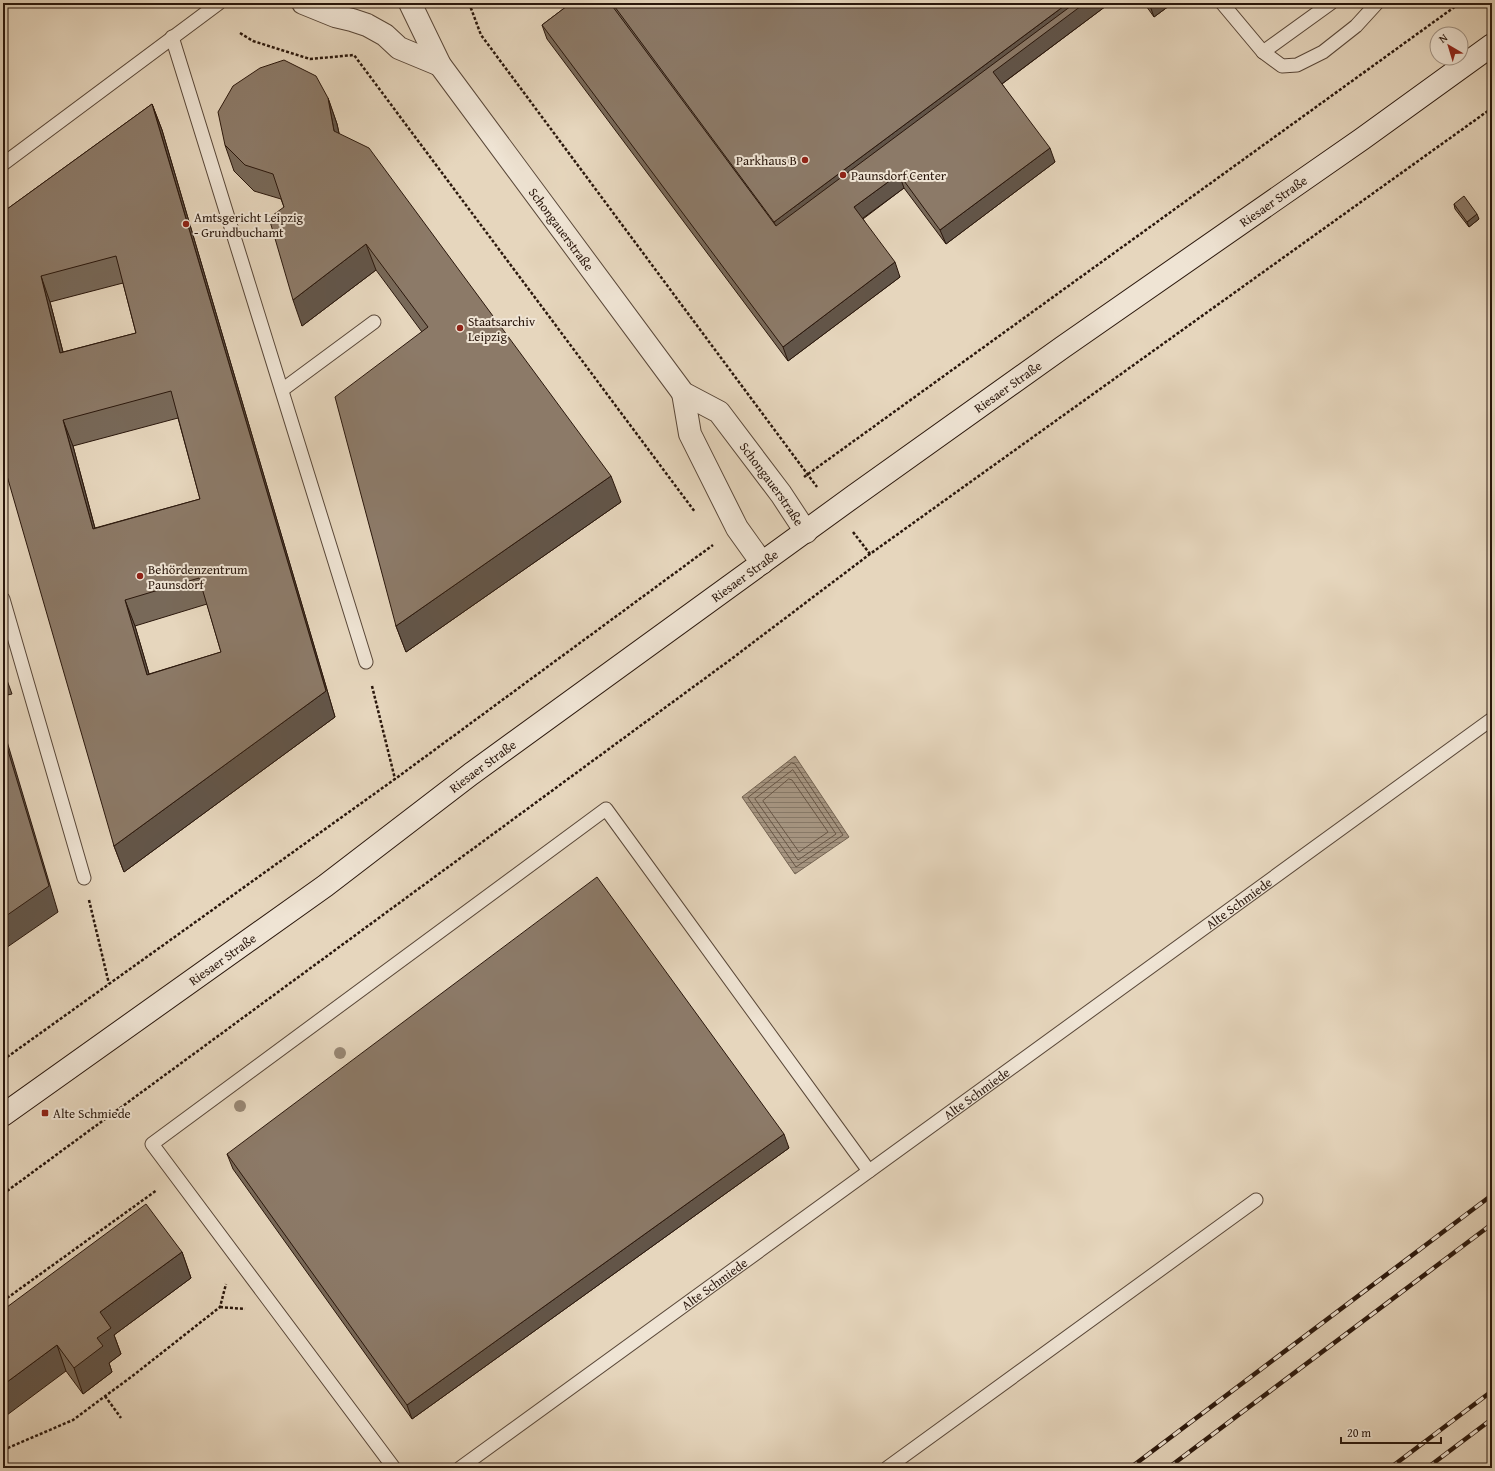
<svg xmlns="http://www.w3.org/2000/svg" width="1495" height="1471" font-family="'Gentium Book Plus',serif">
	<defs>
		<pattern id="water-rules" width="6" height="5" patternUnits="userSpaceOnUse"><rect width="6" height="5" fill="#a69581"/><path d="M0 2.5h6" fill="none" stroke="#877968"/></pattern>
	</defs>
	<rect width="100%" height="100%" fill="#e6d6bd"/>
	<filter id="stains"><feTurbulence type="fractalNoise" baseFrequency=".005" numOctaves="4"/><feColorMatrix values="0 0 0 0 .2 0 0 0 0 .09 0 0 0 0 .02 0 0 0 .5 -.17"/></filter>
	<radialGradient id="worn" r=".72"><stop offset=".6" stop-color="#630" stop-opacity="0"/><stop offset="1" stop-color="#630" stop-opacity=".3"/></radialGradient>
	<!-- water -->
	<polygon fill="url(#water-rules)" stroke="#746352" points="795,756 849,837 795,874 742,797"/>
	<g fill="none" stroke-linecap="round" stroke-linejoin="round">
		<!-- shore -->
		<g stroke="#685646" stroke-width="1">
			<polygon points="792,763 795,764 843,835 796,867 748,798"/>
			<polygon points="793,770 836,834 798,860 755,799"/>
			<polygon points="789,779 792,780 828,832 799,852 763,801"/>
		</g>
		<!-- service casing -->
		<g stroke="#594738" stroke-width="15">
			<g id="service">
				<polyline points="1222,3 1263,52 1282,66 1297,65 1323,52 1356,26 1377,3"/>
				<polyline points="172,37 366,662"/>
				<polyline points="1263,52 1331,3"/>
				<polyline points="3,164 219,3"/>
				<polyline points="282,390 374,322"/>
				<polyline points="3,599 84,878"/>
				<polyline points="394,1468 152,1144 606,809 869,1171"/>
				<path id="s1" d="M460,1468L1492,719"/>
				<polyline points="887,1468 1256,1200"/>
			</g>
		</g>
		<!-- minor casing -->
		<g stroke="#594738" stroke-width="24">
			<g id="minor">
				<polyline points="303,3 335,16 352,20 367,25 385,35 399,48 440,65"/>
				<path id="s2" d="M410,3L440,65L683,393L719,412L781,494L806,532"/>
				<polyline points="683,393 690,434 737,528 762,563"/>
			</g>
		</g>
		<!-- secondary casing -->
		<g stroke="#2a170c" stroke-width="24">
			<g id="secondary">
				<path id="s3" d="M3,1115L325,886L471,774L854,496L1063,347L1362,139L1492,45"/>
			</g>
		</g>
		<!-- path -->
		<g stroke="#2a170c" stroke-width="2.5" stroke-dasharray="3 2" stroke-linecap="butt">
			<polyline points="469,3 481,35 817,487"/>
			<polyline points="240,33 253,41 310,59 354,55 695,512"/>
			<polyline points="804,477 1460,3"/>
			<polyline points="853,532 870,554"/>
			<polyline points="372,686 395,779"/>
			<polyline points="89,900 109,984"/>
			<polyline points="3,1060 395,779 713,545"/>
			<polyline points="3,1194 730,660 870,554 1492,108"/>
			<polyline points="3,1301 157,1190"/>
			<polyline points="220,1307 245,1309"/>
			<polyline points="105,1396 121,1418"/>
			<polyline points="3,1450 73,1420 135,1374 220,1307 226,1284"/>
		</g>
		<!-- service -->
		<use href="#service" stroke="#efe4d4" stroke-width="13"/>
		<!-- minor -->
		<use href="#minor" stroke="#efe4d4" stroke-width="22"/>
		<!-- secondary -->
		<use href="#secondary" stroke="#efe4d4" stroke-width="22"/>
		<!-- rail casing -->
		<g stroke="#2a170c" stroke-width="4.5">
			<g id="rail">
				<polyline points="1130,1468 1492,1195"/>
				<polyline points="1168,1468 1492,1224"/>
				<polyline points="1390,1468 1492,1391"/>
				<polyline points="1427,1468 1492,1419"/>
			</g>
		</g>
		<!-- rail -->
		<use href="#rail" stroke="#efe4d4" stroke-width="3" stroke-dasharray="9" stroke-linecap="butt"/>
	</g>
	<!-- trees -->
	<g fill="#988774">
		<circle cx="340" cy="1053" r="6"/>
		<circle cx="240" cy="1106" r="6"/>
	</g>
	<!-- wall -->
	<g fill="#786959" stroke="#2a170c" fill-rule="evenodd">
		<polygon points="571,3 1110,3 1002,84 1055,162 946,244 904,188 863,219 900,277 788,361 547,39 542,25"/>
		<polygon points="1144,3 1173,3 1154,17"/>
		<polygon points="328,98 337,124 339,133 621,502 406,652 396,626 422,332 376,270 302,326 284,207 281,199 254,191 234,171 225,145"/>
		<path d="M152,104L162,130L335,717L124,872L114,846L3,212ZM123,283L136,333L63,352L50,302ZM178,418L200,499L95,528L73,446ZM207,604L221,652L149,674L135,626Z"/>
		<polygon points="1454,204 1479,219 1469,227 1455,209"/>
		<polygon points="3,669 12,694 3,696"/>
		<polygon points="789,1148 412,1419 233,1169 227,1154"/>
		<polygon points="182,1252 191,1278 114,1335 121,1354 109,1363 112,1372 83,1394 66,1371 3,1310"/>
	</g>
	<!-- shaded-wall -->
	<g fill="#625549" stroke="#2a170c">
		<polygon points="1068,3 1110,3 999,86 781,240 774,222"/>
		<polygon points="1149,3 1173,3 1154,17"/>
		<polygon points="328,98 337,124 344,157 334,131"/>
		<polygon points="152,104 162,130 335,717 124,872 114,846 326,691"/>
		<polygon points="1050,148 1055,162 946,244 940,230"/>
		<polygon points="899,174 904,188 859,221 854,207"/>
		<polygon points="1477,214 1479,219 1469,227 1467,222"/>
		<polygon points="366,244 376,270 302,326 293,300"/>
		<polygon points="895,262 900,277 788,361 783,347"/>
		<polygon points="41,276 50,302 70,379 60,353"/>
		<polygon points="63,420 73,446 102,555 93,529"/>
		<polygon points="611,476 621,502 406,652 396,626"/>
		<polygon points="125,600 135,626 157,701 147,675"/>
		<polygon points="3,728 58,912 3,950"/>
		<polygon points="784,1134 789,1148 412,1419 407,1405"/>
		<polygon points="182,1252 191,1278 114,1335 121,1354 109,1363 112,1372 83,1394 74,1368 97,1338 100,1312"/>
		<polygon points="57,1345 66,1371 3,1418 3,1385"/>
	</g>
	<!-- building -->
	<g fill="#8c7a68" stroke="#2a170c" fill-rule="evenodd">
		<polygon points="571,3 610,3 776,226 1075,3 1085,3 993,72 1050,148 940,230 899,174 854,207 895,262 783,347 542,25"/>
		<polygon points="612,3 1068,3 774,222"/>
		<polygon points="284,60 316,76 328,98 334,131 369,148 611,476 396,626 335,397 428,327 366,244 293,300 269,218 284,207 273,174 245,165 225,145 218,112 233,86 260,68"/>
		<path d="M152,104L326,691L114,846L3,462V212ZM116,256L136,333L60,353L41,276ZM171,391L200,499L93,529L63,420ZM199,578L221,652L147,675L125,600Z"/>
		<polygon points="1464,196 1477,214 1467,222 1454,204"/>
		<polygon points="3,734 49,886 3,918"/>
		<polygon points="597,877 784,1134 407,1405 227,1154"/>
		<polygon points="146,1204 182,1252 100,1312 111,1328 97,1338 103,1346 74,1368 57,1345 3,1385 3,1310"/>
	</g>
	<!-- markers -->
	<g fill="#8f2418" stroke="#efe4d4" stroke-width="1.5">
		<circle cx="805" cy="160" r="4"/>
		<circle cx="843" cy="175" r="4"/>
		<circle cx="186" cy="224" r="4"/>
		<circle cx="460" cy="328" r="4"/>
		<circle cx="140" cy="576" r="4"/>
		<rect x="41" y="1109" width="8" height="8" rx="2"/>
	</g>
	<g text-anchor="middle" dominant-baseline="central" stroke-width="4" stroke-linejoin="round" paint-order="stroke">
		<!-- poi labels -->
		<g font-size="13" fill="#2a170c" stroke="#efe4d4" text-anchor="start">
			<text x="797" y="160" text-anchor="end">Parkhaus B</text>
			<text x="851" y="175">Paunsdorf Center</text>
			<text x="194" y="217">Amtsgericht Leipzig<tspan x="194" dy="15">- Grundbuchamt</tspan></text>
			<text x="468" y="321">Staatsarchiv<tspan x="468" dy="15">Leipzig</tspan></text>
			<text x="148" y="569">Behördenzentrum<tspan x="148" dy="15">Paunsdorf</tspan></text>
			<text x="53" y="1113">Alte Schmiede</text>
		</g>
		<!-- street labels -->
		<g font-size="13" fill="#2a170c" stroke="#efe4d4">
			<text stroke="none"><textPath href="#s3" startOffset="1565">Riesaer Straße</textPath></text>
			<text stroke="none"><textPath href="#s2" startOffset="273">Schongauerstraße</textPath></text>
			<text stroke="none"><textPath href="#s3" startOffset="1241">Riesaer Straße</textPath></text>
			<text stroke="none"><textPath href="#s2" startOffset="607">Schongauerstraße</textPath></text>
			<text stroke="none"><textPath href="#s3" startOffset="917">Riesaer Straße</textPath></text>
			<text stroke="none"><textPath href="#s3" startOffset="593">Riesaer Straße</textPath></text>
			<text stroke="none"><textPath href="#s1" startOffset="962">Alte Schmiede</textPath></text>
			<text stroke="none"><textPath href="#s3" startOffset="269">Riesaer Straße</textPath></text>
			<text stroke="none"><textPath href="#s1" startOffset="638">Alte Schmiede</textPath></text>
			<text stroke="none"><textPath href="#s1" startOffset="314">Alte Schmiede</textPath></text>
		</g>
	</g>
	<!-- margin -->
	<rect width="1495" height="1471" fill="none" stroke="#e6d6bd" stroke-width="16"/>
	<rect x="4" y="4" width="1487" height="1463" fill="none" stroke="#2a170c" stroke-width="2"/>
	<rect x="8" y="8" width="1479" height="1455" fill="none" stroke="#2a170c"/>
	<!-- north arrow -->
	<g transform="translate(1449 46) rotate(322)"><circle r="19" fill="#efe4d4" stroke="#a09284"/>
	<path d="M0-3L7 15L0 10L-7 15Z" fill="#8f2418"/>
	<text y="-6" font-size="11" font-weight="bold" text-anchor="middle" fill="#2a170c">N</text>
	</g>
	<!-- scale -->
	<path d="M1341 1437v6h100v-6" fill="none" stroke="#2a170c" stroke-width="2"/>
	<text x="1347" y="1437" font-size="12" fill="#2a170c" stroke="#efe4d4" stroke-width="3" paint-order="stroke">20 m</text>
	<rect width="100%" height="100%" filter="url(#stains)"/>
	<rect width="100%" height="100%" fill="url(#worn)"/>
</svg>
